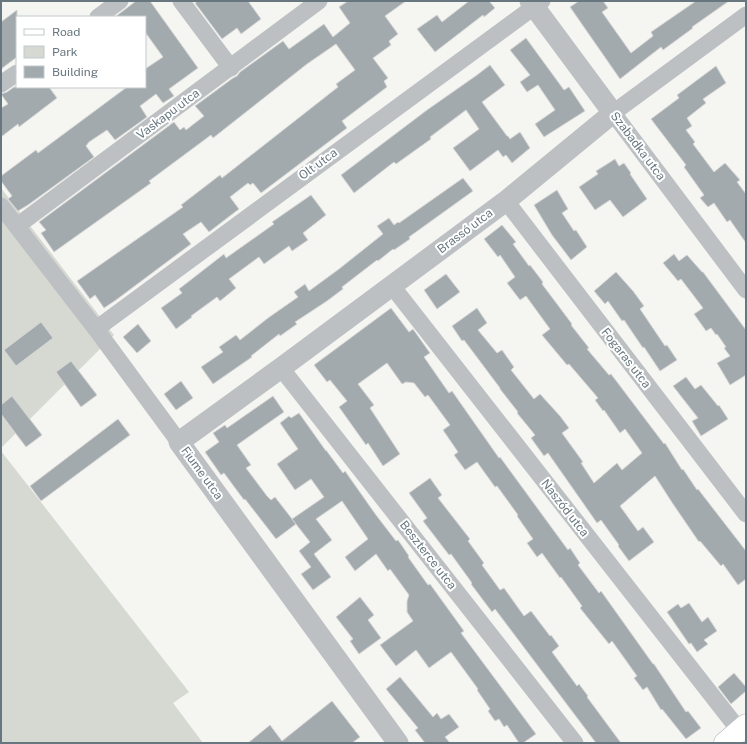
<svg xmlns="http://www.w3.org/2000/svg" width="747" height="744" font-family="'Public Sans',sans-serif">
	<rect width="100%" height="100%" fill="#f5f5f2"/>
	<!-- green -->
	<g fill="#d5d9d2">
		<polygon points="1,188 114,335 1,448"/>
		<polygon points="1,451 189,692 173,703 203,743 1,743"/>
	</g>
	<!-- building -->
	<g fill="#a2aaae" stroke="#d6d6d5">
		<polygon points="136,1 150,1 198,68 169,89 174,96 163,103 156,94 140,106 147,117 115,140 107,130 89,142 86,146 94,157 28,205 18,211 8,199 12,196 1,181 1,176 36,150 38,153 127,87 145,87 145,69 163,57 145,32 145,17 115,17"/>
		<polygon points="198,1 248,1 261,19 241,34 237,28 222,39 195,3"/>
		<polygon points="348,1 406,1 385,16 398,34 389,41 391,45 373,58 388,78 384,81 387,87 342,121 347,128 261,193 253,183 250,185 248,183 230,197 239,209 209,232 201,222 183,234 191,244 116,300 104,308 95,295 90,299 77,281 183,207 181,205 220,175 222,178 338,87 336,84 355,70 336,44 307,64 213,138 211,135 149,181 151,183 54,252 41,233 46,230 39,222 174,122 180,130 184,127 186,130 204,116 195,106 233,78 237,76 240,72 283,41 289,49 324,24 333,37 350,23 339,7"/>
		<polygon points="469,1 489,1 495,8 484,17 483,15 435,52 417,29 437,15 442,22"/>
		<polygon points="579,1 603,1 608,8 602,12 631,53 653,36 651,32 696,1 729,1 692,27 693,28 663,50 661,47 620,79 570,7"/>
		<polygon points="17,10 17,57 1,69 1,22"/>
		<polygon points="526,38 564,90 569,87 585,111 544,137 535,124 555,110 538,85 527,92 520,82 530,75 510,50"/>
		<polygon points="490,65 505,85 482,102 507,136 508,136 510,139 520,132 530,148 512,163 506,155 503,157 498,150 470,171 453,148 479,129 466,110 430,137 431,139 396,164 394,162 354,193 341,175 427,110 477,75"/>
		<polygon points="716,66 726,83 703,99 706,103 687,118 692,126 686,130 695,142 693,144 714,172 725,163 740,180 737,182 746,194 746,243 730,220 727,222 714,203 708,207 700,198 704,195 684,167 686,165 651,119 679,98 677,95"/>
		<polygon points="14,87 49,87 57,98 19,127 18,124 1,137 1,108 8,104 1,94 7,92"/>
		<polygon points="615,159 619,166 624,163 631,173 630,174 647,199 623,217 610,200 595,210 579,187 598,174 596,171"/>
		<polygon points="463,178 473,191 409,237 410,239 394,250 393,249 378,261 377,260 342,287 343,289 327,301 295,322 297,324 280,336 279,334 251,356 252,357 213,384 201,367 223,352 219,347 236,335 240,340 268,318 298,297 294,292 305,284 309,291 339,269 383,234 377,226 389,218 394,225 398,222 399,223"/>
		<polygon points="557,190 568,209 562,213 574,231 576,230 587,247 571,260 552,235 534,205"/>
		<polygon points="311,195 326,215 303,233 308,240 292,251 289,246 264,264 259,257 229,279 236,288 220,301 217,297 191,316 192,317 176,329 161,308 182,293 179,289 224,254 226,258 274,224 272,222"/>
		<polygon points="502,225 516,242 513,244 529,266 530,265 543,282 542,284 572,324 571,325 589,348 587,349 609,375 611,374 664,444 665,443 682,470 683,469 697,490 698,489 746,551 746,579 738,585 723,564 721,566 700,541 699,542 673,504 655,476 620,506 638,531 643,527 654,542 629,561 618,546 619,545 601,520 597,523 548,453 544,456 531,438 535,435 517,413 518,412 500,389 500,388 464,340 462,341 452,326 477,308 487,323 478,330 497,353 502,350 514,367 511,370 534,399 540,394 560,416 569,428 562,433 583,462 581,463 594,483 617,463 622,470 642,453 625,429 620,433 604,410 603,411 595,400 598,398 569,364 567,365 542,335 550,329 526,296 520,300 507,283 515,277 500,255 498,257 484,239"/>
		<polygon points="674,254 679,261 687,255 702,272 703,272 746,330 746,375 730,385 717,363 730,356 724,348 726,347 717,334 716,335 711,328 706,331 694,314 703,308 681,279 678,281 663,263"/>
		<polygon points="616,272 633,291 644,306 640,309 665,346 667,345 677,360 660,371 644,347 643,348 624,320 622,321 608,301 605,304 594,291"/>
		<polygon points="446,274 460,292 437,309 424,290"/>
		<polygon points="391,308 409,332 413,329 430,353 424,357 449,393 452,391 499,458 500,457 568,550 570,548 580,563 578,565 599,593 601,591 653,664 654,664 686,712 688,711 701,728 686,739 662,709 661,710 647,687 643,690 634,678 637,676 612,641 609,644 580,608 582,606 561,577 560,578 542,553 537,557 527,543 533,539 517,516 518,515 497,486 495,487 477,462 465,470 454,455 458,452 443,430 450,425 428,395 425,397 414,383 406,382 402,384 387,363 358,384 374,405 370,408 400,454 383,466 368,443 366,445 339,407 347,401 330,380 327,382 314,365"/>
		<polygon points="41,322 53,338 16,366 4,350"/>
		<polygon points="138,324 151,341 137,353 123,337"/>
		<polygon points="71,361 97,395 81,407 56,372"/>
		<polygon points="686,377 695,389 701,385 718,406 719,405 728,419 701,436 692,421 698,418 673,386"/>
		<polygon points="181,381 193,398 176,410 164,394"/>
		<polygon points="12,396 42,435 26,447 1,414 1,405"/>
		<polygon points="273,396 284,412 237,445 251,465 246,468 267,496 271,500 275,497 296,524 276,539 245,499 244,500 224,473 221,475 205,452 219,442 213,433 225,425 227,428"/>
		<polygon points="299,413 326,451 326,450 343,473 345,471 376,515 396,541 398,540 409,556 408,557 428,585 430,584 464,631 461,633 536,734 523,743 519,743 507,725 504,727 499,719 495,721 488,711 490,709 477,690 478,689 451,652 429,668 416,650 396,666 380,645 413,621 407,612 407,601 409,595 390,569 388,571 376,554 355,571 345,557 368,539 342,501 316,519 332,540 314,554 331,577 313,590 301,574 311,567 299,551 310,542 292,519 324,497 311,479 295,490 277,464 298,449 280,423 289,416 291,418"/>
		<polygon points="118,419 130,435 41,501 30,486"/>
		<polygon points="430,478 442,495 438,498 470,539 468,541 484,563 482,565 500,590 504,588 524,616 531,611 550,636 551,635 559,646 552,652 577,686 579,684 588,696 587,697 621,743 596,743 495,609 492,612 471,584 472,583 451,554 449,555 423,521 427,518 409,493"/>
		<polygon points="360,597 374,615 368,620 381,638 359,654 350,641 353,639 336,617"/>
		<polygon points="689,603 702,622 708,617 717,631 704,640 708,644 697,652 691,643 689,644 667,612 678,604 681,608"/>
		<polygon points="734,673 746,687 746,691 731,704 718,687"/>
		<polygon points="400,677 433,717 437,713 441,719 449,714 459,727 445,737 450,743 425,743 415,730 418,728 386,689"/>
		<polygon points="332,701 360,737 352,743 248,743 270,725 282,741"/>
	</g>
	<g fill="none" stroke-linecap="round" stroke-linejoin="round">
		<!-- secondary casing -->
		<g stroke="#afb4b7" stroke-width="23">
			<polyline id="secondary" points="725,743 746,725"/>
		</g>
		<!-- minor -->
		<g stroke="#bcc0c3" stroke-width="17">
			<polyline points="181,1 231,68"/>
			<polyline points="746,15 613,113 746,290"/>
			<polyline points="98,17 120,1"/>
			<polyline points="1,84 17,73"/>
			<polyline points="506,201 746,514"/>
			<polyline points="1,206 96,329 179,442"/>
			<polyline points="17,226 319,1"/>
			<polyline points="392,286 739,730"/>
			<polyline points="96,329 542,1"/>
			<polyline points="281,368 575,743"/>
		</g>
		<!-- tertiary -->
		<polyline stroke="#bcc0c3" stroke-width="21" points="398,743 179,442 281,368 506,201 613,113 530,1"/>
		<!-- secondary -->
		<use href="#secondary" stroke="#fff" stroke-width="22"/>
	</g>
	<g text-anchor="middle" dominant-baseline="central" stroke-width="4" stroke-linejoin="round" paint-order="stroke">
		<!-- street labels -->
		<g font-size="12" fill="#68777f" stroke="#fff">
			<text transform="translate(168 114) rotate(-37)">Vaskapu utca</text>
			<text transform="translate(638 146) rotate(53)">Szabadka utca</text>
			<text transform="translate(318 164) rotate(-36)">Olt utca</text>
			<text transform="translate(465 231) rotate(-37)">Brassó utca</text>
			<text transform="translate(626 358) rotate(52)">Fogaras utca</text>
			<text transform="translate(202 473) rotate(54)">Fiume utca</text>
			<text transform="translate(565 508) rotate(52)">Naszód utca</text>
			<text transform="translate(428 555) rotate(52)">Beszterce utca</text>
		</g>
	</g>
	<!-- border -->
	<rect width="747" height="744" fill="none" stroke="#68777f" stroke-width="4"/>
	<!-- legend -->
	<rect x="16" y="16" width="130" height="72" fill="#ffffff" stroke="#c3c9cc"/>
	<rect x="24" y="29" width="20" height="6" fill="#ffffff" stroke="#c3c9cc"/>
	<text x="52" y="36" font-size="12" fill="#68777f">Road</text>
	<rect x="24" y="46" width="20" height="12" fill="#d5d9d2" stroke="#c3c9cc"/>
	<text x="52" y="56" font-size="12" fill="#68777f">Park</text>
	<rect x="24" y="66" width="20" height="12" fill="#a2aaae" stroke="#c3c9cc"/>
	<text x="52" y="76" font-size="12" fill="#68777f">Building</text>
</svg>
